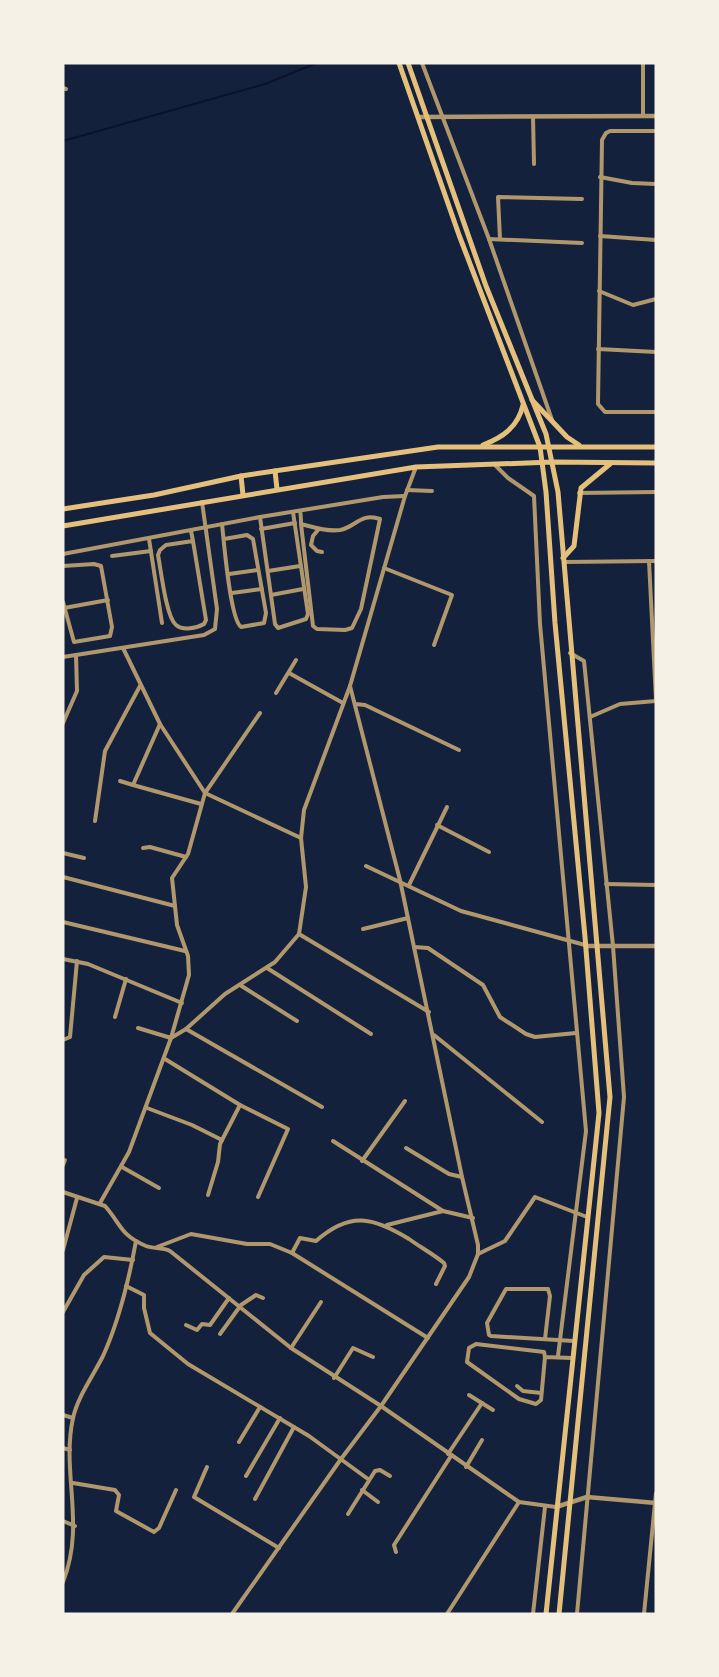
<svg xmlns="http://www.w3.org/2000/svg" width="719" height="1677" font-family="Helvetica,sans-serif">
	<rect width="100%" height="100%" fill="#14213d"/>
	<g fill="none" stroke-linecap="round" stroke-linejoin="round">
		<!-- stream -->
		<polyline stroke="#0b132b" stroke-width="2" points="63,141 265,84 317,63"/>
		<!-- minor -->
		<g stroke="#b1986c" stroke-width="4">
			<polyline points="422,63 489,239 552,420"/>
			<polyline points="643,63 643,116"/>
			<polyline points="63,88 66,89"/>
			<polyline points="533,117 534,164"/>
			<polyline points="656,131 610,131 606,133 602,140 598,404 605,412 656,412"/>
			<polyline points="600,177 632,183 656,184"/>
			<polyline points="600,236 656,240"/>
			<polyline points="489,239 582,243"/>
			<polyline points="500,239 498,197 582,199"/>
			<polyline points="599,291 633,305 656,299"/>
			<polyline points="598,349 656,352"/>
			<polyline points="494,464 508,478 534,496 540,624 586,1131 558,1356"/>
			<polyline points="407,490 432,491"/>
			<polyline points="579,493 656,492"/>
			<path d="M300,511C301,515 301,520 301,524L313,626L317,629L345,630L352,628L361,609L380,519C361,512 356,527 340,530C327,532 313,527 301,524"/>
			<polyline points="260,517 275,624 278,628 306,619 308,614 293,512"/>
			<path d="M222,524C224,542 230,619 241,627L264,623L266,613L253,539L247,535L224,539"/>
			<polyline points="261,529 295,523"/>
			<polyline points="318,530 313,536 311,545 317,551 322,552"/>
			<path d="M191,531L193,541L206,620L204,624C197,628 183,631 176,625C166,617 161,570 158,555L160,550L166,545L193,541"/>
			<polyline points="149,539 162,623"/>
			<polyline points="63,554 260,517 383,497 405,496"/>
			<polyline points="112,556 151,551"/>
			<polyline points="649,561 656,700"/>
			<polyline points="564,562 656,561"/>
			<polyline points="63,566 94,564 101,566 112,627 110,636 74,642 63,602"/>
			<polyline points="384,568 452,595 434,645"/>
			<polyline points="268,571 300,566"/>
			<polyline points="229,574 258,570"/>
			<polyline points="232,593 262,589"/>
			<polyline points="271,595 303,589"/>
			<polyline points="64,608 108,600"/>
			<polyline points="123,648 160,724 205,793 301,838"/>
			<polyline points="570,653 584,661 613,946 624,1097 577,1614"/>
			<polyline points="63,657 204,635 215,629 217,609 202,502"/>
			<polyline points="289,673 343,703"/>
			<polyline points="276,693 296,660"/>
			<polyline points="355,704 365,705 459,750"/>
			<polyline points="590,717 620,704 656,701"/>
			<polyline points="63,723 77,691 76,655"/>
			<polyline points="160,724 133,785 201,804"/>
			<polyline points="120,781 133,785"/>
			<polyline points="95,821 105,751 140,686"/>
			<polyline points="437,825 489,852"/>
			<polyline points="143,848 150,847 186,857"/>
			<polyline points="63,853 84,858"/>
			<polyline points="366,866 461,911 585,945"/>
			<polyline points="63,877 175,906"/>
			<polyline points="606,884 656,885"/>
			<polyline points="409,885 447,807"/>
			<polyline points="63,922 185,951"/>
			<polyline points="363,929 408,918"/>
			<polyline points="299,934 429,1012"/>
			<polyline points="414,947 428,948 483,985 500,1017 526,1034 535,1037 576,1033"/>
			<polyline points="63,959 88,964 182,1003"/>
			<polyline points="267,968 371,1034"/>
			<polyline points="240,985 297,1021"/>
			<polyline points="115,1017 126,979"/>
			<polyline points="138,1028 171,1038 189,975 188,956 177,925 172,878 188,854 205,793 260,713"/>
			<polyline points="186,1029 322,1107"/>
			<polyline points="434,1035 542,1122"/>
			<polyline points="63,1040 70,1037 77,961"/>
			<polyline points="165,1059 240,1105 288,1129 258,1197"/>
			<polyline points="147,1108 192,1125 222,1140"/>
			<polyline points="333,1141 443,1211"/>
			<polyline points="406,1148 449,1174 462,1177"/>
			<polyline points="362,1161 405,1101"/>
			<polyline points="63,1165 65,1160"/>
			<polyline points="122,1167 159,1188"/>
			<path d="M63,1192L105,1206C121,1224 120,1235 146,1246C154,1249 162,1247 170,1251L291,1348L381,1406L519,1502L556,1507"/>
			<polyline points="208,1195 218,1162 220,1144 240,1105"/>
			<polyline points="100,1203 129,1152 171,1038 186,1029 225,994 275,962 299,934 306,887 301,838 304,810 350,686 405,496 416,467"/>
			<polyline points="387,1225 443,1211 473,1218"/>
			<path d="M157,1247L191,1234L247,1244H270L292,1253L300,1238L316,1241C350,1211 373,1217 409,1239C420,1247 433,1254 444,1263L445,1266L436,1284"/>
			<polyline points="63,1250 77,1198"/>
			<polyline points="292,1253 428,1338"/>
			<polyline points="478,1254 505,1241 535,1197 587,1217"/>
			<polyline points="126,1286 144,1295 144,1308 150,1333 188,1364 309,1436 368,1479"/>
			<polyline points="63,1312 84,1275 104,1257 133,1260"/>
			<polyline points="186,1325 197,1330 202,1324 210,1325 229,1298"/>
			<polyline points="220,1334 241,1305 256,1295 263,1298"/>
			<polyline points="545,1339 550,1296 548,1289 506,1289 487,1323 489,1335 491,1336 574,1341"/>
			<polyline points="291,1348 321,1302"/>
			<polyline points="545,1357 544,1352 476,1344 469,1348 467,1362 519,1399 536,1404 541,1400 545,1357 572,1358"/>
			<polyline points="334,1378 353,1348 373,1357"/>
			<polyline points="517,1386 523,1391 541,1393"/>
			<polyline points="469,1395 493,1410"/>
			<polyline points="63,1415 73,1418"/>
			<polyline points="239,1442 260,1407"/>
			<polyline points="63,1448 70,1450"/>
			<polyline points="448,1454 482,1403"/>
			<polyline points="207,1467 194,1497 279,1548"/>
			<polyline points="466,1467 482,1440"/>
			<polyline points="246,1476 280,1418"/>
			<polyline points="73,1483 115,1490 119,1495 116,1511 154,1532 159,1528 176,1490"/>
			<polyline points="362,1490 378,1502"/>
			<polyline points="255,1499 294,1427"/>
			<polyline points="348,1514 375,1471 380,1470 390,1476"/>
			<polyline points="63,1521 75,1526"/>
			<polyline points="396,1552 394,1545 451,1456"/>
			<path d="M63,1582C86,1524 61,1473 73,1418C78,1396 93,1376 103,1356C119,1321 129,1279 136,1241"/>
			<polyline points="232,1614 341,1459 381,1406 469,1277 478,1254 478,1245 462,1177 400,880 350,686"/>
			<polyline points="447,1614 519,1502"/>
			<polyline points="533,1614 545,1507"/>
			<polyline points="644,1614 656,1493"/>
		</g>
		<!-- tertiary -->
		<g stroke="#b1986c" stroke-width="4.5">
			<polyline points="419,117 656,116"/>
			<polyline points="586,946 656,946"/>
			<polyline points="556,1507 587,1497 656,1503"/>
		</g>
		<!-- secondary -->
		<g stroke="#e5c07b" stroke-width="5">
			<polyline points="399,63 459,235 540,447 546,492 555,623 585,937 599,1113 546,1614"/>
			<polyline points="408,63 486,286 546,434 558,492 610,1097 559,1614"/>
			<polyline points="532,400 567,437 579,445"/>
			<path d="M483,445C503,437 518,427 523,405"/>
			<polyline points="275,471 277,489"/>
			<polyline points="241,476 243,495"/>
			<polyline points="63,509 154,495 241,476 438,447 656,447"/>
			<polyline points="63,526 416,467 553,462 656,463"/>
			<polyline points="563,558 574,546 581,488 610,464"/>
		</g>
	</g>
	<!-- border -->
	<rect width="719" height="1677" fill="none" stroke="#f6f1e7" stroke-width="129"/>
</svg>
